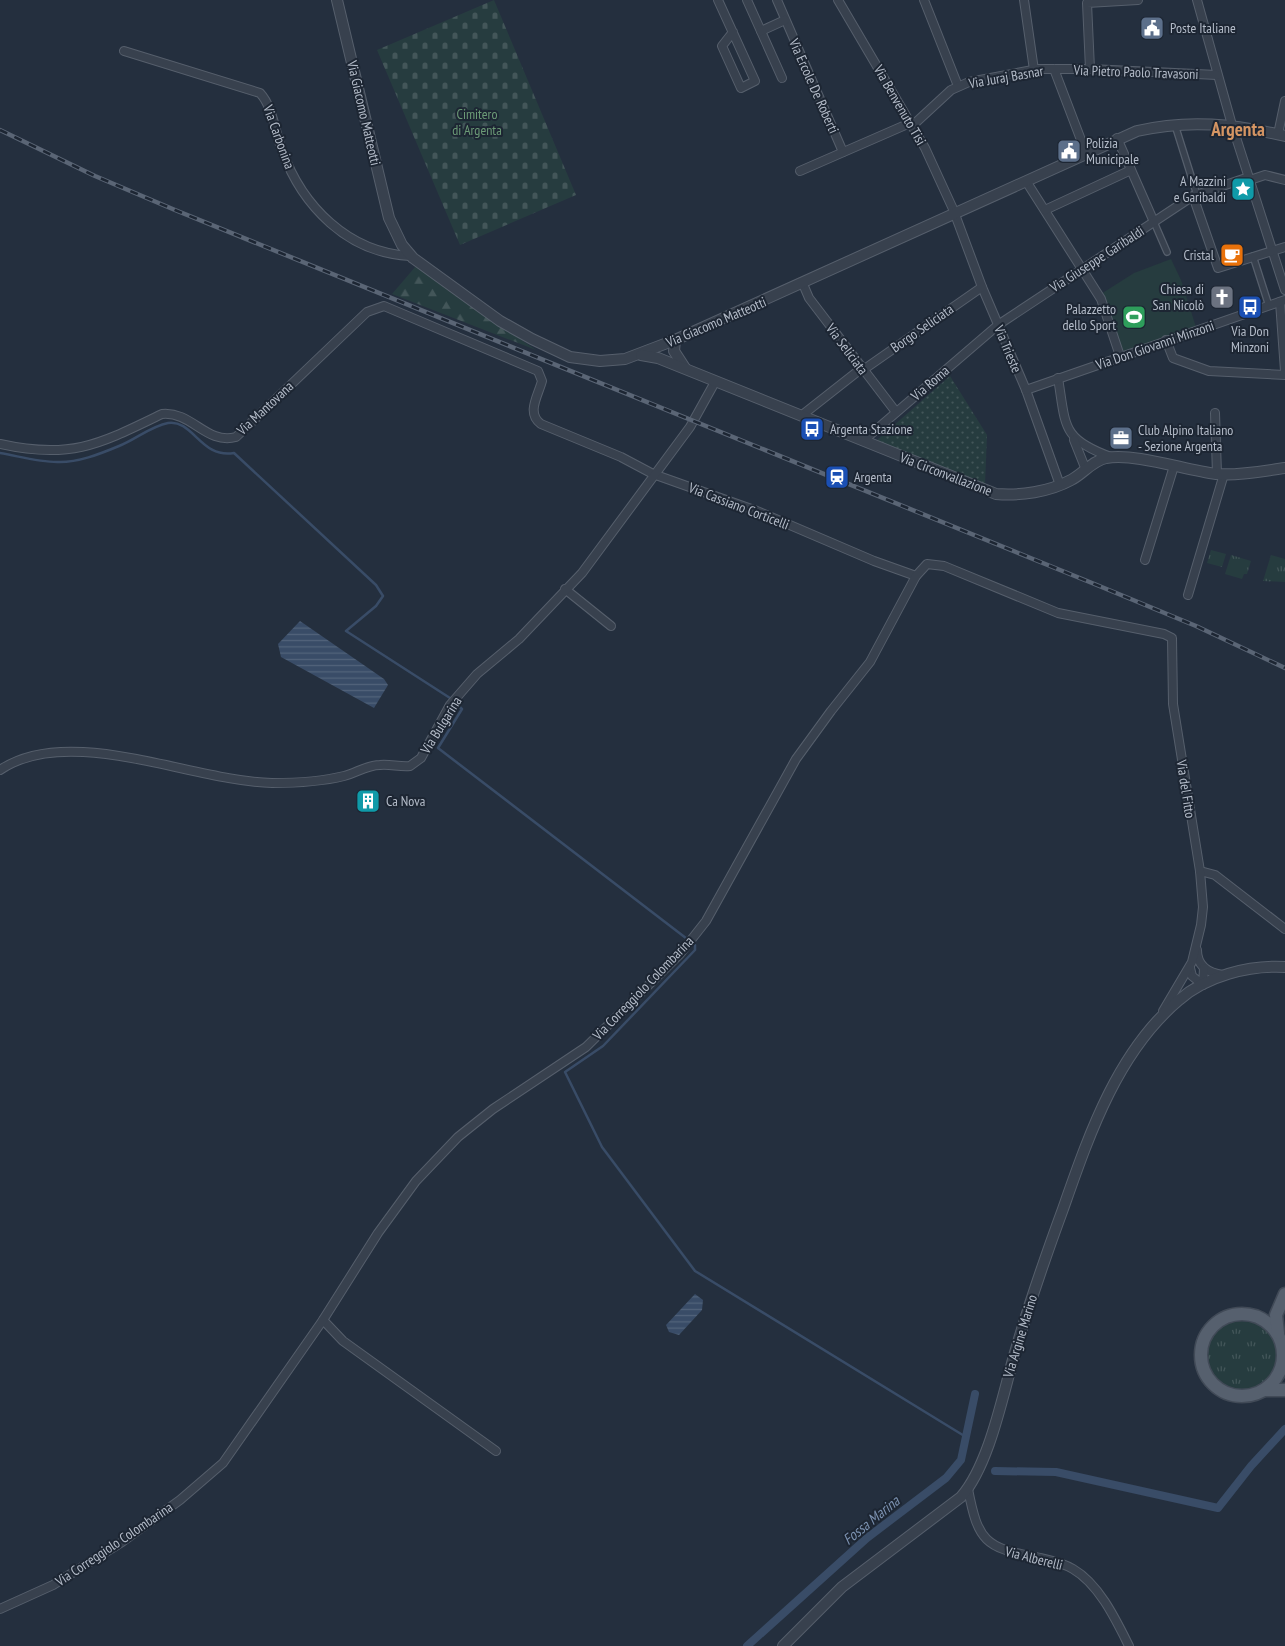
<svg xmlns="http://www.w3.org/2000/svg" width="1285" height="1646" font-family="'PT Sans Narrow',sans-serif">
	<defs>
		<pattern id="grass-tufts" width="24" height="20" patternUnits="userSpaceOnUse" patternTransform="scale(1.25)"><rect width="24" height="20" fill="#263c3f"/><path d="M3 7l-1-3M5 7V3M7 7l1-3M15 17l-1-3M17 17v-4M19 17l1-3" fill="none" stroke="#435659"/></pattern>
		<pattern id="forest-firs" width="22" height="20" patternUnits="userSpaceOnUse" patternTransform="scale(1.25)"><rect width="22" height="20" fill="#263c3f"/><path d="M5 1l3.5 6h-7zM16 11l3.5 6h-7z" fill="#435659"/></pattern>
		<pattern id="cemetery-stones" width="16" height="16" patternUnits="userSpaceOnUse" patternTransform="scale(1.25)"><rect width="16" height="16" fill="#263c3f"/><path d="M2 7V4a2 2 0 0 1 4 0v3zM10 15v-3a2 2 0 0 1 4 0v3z" fill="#435659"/></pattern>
		<pattern id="garden-dots" width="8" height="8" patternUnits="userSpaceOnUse" patternTransform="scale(1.25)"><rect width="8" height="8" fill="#263c3f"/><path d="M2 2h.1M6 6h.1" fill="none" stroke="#435659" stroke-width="1.8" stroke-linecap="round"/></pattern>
		<pattern id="water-rules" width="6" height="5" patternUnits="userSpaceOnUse" patternTransform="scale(1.25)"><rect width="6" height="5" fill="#394c67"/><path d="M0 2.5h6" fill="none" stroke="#53647b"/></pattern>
	</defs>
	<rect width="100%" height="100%" fill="#242f3e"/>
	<!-- grass -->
	<g fill="url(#grass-tufts)">
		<polygon points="1211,550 1226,554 1222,567 1207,563"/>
		<polygon points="1231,555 1251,561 1247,574 1244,574 1242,579 1225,574"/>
		<polygon points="1271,555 1285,559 1285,582 1263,581"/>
		<circle cx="1242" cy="1356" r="35"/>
	</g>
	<!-- forest -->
	<polygon fill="url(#forest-firs)" points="416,266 536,350 392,294"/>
	<!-- cemetery -->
	<polygon fill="url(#cemetery-stones)" points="494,0 576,195 460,245 377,50"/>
	<!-- garden -->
	<polygon fill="url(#garden-dots)" points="950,376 987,435 985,485 876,441"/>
	<!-- pitch -->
	<polygon fill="#263c3f" points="1171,259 1181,280 1196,327 1123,352 1101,294 1134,273"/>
	<!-- water -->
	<g fill="url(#water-rules)">
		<polygon points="300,621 384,679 388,685 374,708 281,657 278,644"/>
		<polygon points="695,1294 703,1300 702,1310 679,1335 669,1332 666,1325"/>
	</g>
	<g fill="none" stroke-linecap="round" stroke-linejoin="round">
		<!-- stream -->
		<path stroke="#394c67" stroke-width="2.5" d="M0,453C18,456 38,462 57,462C77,463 100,454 119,446C135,440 151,426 168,423C193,419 201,459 234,453L376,585L383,596L376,606L346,631L450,698L462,709L438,748L695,945V950L603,1046L565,1072L602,1147L695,1271L966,1437"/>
		<!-- canal -->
		<g stroke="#394c67" stroke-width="8">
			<polyline points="995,1471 1056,1472 1218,1508 1251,1466 1285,1429"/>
			<polyline points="747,1646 867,1538 946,1478 961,1460 975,1394"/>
		</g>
		<!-- pedestrian casing -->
		<g stroke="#565f6c" stroke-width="8">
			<g id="pedestrian">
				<polyline points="1175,125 1197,195"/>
				<polyline points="1154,222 1167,252"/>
				<polyline points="1253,256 1269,306"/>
			</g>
		</g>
		<!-- minor casing -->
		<g stroke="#565f6c" stroke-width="10">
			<g id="minor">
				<polyline points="718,0 755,81 741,88 722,46 733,32"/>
				<polyline points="747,0 782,78"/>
				<polyline points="777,0 843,152"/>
				<polyline points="838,0 925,148 953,209 982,287 1026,390 1060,485"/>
				<polyline points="924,0 958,86"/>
				<polyline points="1024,0 1034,70"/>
				<polyline points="1197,0 1232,125 1285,290"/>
				<polyline points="761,31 785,20"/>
				<path d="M124,51L260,93C273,107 275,132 282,150C302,206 348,253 410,256"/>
				<polyline points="1054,69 1086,153"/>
				<polyline points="1090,69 1087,3 1138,0"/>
				<polyline points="912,126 951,90 969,82 1038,69 1090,69 1217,75"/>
				<polyline points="1278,134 1285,101"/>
				<polyline points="1117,138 1154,222"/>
				<polyline points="800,171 910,123"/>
				<polyline points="1250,180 1265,175 1285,180"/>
				<polyline points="1026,181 1101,299 1120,356"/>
				<polyline points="1193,196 1218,268 1285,247"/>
				<polyline points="1045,210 1131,170"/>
				<polyline points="803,284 809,298 896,412"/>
				<polyline points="1280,302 1285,371"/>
				<polyline points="1166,340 1173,358 1209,371 1285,375"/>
				<polyline points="863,370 982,287"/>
				<path d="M1058,378C1066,426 1061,439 1111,457"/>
				<polyline points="1026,390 1285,300"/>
				<polyline points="1215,413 1217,474"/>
				<polyline points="801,416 862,368"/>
				<polyline points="1074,440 1086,470"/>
				<polyline points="863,441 998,325 1193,196 1249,177"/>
				<path d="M0,444C71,460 100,444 162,414C192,411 206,445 236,437L367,312L384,306L538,371L542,381C538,396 526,413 541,424L621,457L653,474L757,511L874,561L916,576"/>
				<polyline points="1145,560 1174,466"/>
				<polyline points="565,589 611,626"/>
				<polyline points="1188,595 1224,474"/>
				<path d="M0,770C69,723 192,781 272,783C296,783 320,782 344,776C356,773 367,765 380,765C390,764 400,767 410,766L421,758L450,705L477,674L519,639L582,573L690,427L715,382"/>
				<polyline points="1200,871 1215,875 1285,929"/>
				<path d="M1197,950C1197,966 1208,973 1223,975"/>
				<polyline points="1190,968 1192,976 1203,985 1204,968"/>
				<polyline points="323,1320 343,1341 496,1451"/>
				<path d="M968,1489C978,1541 985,1548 1036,1557C1049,1560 1061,1562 1073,1569C1099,1584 1116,1620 1129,1646"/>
				<polyline points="0,1609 53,1585 122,1542 180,1500 223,1463 323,1320 378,1233 416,1181 458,1137 493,1109 586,1047 680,954 706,921 796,759 831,711 870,662 916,576 927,564 944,566 1058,613 1164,634 1172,638 1173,704 1200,871 1203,907 1201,925 1192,962 1163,1011"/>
			</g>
		</g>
		<!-- tertiary casing -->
		<g stroke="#565f6c" stroke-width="12">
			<g id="tertiary">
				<path d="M337,0L389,218L402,245L413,258L500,321L532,339L570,357L600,361L625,359L675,340L1137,131C1189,119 1234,124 1285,136"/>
				<polyline points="675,340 674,351 685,368"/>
				<path d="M641,355L658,358L996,494C1020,496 1049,492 1071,480C1083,474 1092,461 1106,458C1137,453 1184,470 1216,474C1238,476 1263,471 1285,468"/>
				<path d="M783,1646L842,1587L961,1497C989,1465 1002,1398 1014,1356C1028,1307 1045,1258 1063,1209C1089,1135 1117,1052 1179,1000C1206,976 1249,965 1285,967"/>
			</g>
		</g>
		<!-- primary casing -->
		<g stroke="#414a57" stroke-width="15">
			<g id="primary">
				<circle cx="1242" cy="1355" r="41"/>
				<polyline points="1278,1333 1276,1315 1285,1294"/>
				<polyline points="1264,1390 1285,1390"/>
			</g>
		</g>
		<!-- pedestrian -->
		<use href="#pedestrian" stroke="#38414e" stroke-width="5.5"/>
		<!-- minor -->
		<use href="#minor" stroke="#38414e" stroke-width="8"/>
		<!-- tertiary -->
		<use href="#tertiary" stroke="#38414e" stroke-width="10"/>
		<!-- primary -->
		<use href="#primary" stroke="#56606e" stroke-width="12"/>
		<!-- rail casing -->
		<g stroke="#5a6575" stroke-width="4.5">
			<polyline id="rail" points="0,130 95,176 175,210 1092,583 1196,626 1285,668"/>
		</g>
		<!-- rail -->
		<use href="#rail" stroke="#1d2633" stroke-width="2.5" stroke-dasharray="8" stroke-linecap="butt"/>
	</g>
	<!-- icons -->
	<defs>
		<g id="civic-square" transform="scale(1.25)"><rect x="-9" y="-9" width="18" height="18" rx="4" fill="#5c6f8a" stroke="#1d2633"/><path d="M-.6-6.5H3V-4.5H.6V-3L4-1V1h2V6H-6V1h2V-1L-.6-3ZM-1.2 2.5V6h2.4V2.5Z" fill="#fff"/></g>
		<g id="sight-square" transform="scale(1.25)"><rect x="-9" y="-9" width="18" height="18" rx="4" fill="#0f9aa8" stroke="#1d2633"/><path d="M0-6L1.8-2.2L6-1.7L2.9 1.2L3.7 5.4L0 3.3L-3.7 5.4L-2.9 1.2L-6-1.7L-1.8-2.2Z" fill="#fff"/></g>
		<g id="cafe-square" transform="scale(1.25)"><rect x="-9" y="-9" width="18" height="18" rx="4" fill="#e8710a" stroke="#1d2633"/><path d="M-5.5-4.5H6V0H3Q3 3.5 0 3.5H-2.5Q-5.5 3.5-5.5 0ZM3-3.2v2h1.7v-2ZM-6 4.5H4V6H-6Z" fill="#fff"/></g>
		<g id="church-square" transform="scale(1.25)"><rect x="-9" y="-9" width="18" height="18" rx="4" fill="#6b7280" stroke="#1d2633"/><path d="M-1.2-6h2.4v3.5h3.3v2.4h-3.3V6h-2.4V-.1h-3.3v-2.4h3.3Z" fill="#fff"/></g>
		<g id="bus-square" transform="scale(1.25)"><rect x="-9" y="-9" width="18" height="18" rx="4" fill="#1a4fb4" stroke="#1d2633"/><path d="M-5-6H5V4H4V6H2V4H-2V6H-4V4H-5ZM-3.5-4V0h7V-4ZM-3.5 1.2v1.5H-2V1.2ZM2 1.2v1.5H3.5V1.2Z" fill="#fff"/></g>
		<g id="stadium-square" transform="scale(1.25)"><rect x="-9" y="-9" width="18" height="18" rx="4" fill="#2e9e5b" stroke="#1d2633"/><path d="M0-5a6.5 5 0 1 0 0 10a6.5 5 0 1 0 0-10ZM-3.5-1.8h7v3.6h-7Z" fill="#fff"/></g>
		<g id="office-square" transform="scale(1.25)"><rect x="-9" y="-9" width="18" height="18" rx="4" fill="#5c6f8a" stroke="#1d2633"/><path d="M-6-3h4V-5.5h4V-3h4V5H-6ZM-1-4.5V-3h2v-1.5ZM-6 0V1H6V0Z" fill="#fff"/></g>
		<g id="station-square" transform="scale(1.25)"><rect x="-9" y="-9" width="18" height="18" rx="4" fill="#1a4fb4" stroke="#1d2633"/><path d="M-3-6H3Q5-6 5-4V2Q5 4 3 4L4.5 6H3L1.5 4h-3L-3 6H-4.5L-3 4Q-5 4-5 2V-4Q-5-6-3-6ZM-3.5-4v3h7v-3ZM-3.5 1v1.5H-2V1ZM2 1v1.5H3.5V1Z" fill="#fff"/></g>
		<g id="building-square" transform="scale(1.25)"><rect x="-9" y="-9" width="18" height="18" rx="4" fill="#0f9aa8" stroke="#1d2633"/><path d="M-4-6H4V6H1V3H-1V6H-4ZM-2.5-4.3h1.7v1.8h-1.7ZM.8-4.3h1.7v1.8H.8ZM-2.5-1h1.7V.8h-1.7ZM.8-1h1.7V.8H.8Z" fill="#fff"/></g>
	</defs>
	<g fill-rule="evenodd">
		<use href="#civic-square" x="1152" y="28"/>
		<use href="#civic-square" x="1069" y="151"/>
		<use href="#sight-square" x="1243" y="189"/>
		<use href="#cafe-square" x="1232" y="255"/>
		<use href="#church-square" x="1222" y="297"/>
		<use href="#bus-square" x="1250" y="307"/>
		<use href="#stadium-square" x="1134" y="317"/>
		<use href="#bus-square" x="812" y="429"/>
		<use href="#office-square" x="1121" y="438"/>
		<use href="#station-square" x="837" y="477"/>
		<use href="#building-square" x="368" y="801"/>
	</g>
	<g text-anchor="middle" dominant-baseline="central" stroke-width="4" stroke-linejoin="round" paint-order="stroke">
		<!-- poi labels -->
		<g font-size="14" fill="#b4bcc9" stroke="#1d2633" text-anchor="start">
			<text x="1170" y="28">Poste Italiane</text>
			<text x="1086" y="143">Polizia<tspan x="1086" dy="16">Municipale</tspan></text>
			<text x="1226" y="181" text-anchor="end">A Mazzini<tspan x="1226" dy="16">e Garibaldi</tspan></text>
			<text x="1214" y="255" text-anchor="end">Cristal</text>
			<text x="1204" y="289" text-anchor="end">Chiesa di<tspan x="1204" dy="16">San Nicolò</tspan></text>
			<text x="1116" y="309" text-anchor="end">Palazzetto<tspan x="1116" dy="16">dello Sport</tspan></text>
			<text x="1250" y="331" text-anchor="middle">Via Don<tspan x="1250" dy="16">Minzoni</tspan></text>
			<text x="830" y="429">Argenta Stazione</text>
			<text x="1138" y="430">Club Alpino Italiano<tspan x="1138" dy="16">- Sezione Argenta</tspan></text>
			<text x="854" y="477">Argenta</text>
			<text x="386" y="801">Ca Nova</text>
		</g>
		<!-- street labels -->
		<g font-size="14" fill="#b4bcc9" stroke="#1d2633">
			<text transform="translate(1136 72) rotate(2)">Via Pietro Paolo Travasoni</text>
			<text transform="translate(1006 77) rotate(-10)">Via Juraj Basnar</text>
			<text transform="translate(814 86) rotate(66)">Via Ercole De Roberti</text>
			<text transform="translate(900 105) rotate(60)">Via Benvenuto Tisi</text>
			<text transform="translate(364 113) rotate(77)">Via Giacomo Matteotti</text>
			<text transform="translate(279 137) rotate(70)">Via Carbonina</text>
			<text transform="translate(1097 259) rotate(-33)">Via Giuseppe Garibaldi</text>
			<text transform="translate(716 322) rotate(-23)">Via Giacomo Matteotti</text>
			<text transform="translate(922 328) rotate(-35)">Borgo Seliciata</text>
			<text transform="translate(1155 345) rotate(-19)">Via Don Giovanni Minzoni</text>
			<text transform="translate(847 349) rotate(53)">Via Seliciata</text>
			<text transform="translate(1008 349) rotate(67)">Via Trieste</text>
			<text transform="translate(930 383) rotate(-41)">Via Roma</text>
			<text transform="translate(265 408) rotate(-43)">Via Mantovana</text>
			<text transform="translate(946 474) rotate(21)">Via Circonvallazione</text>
			<text transform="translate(739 506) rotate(21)">Via Cassiano Corticelli</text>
			<text transform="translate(441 725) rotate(-58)">Via Bulgarina</text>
			<text transform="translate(1186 789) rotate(81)">Via del Fitto</text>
			<text transform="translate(643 988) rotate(-46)">Via Correggiolo Colombarina</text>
			<text transform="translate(1020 1336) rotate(-73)">Via Argine Marino</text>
			<text transform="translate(114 1544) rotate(-34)">Via Correggiolo Colombarina</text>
			<text transform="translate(1034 1558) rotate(14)">Via Alberelli</text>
		</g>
		<!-- park labels -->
		<g font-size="14" fill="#6b9a76" stroke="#1d2633">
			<text x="477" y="114">Cimitero<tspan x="477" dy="16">di Argenta</tspan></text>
		</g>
		<!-- water labels -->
		<g font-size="15" font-style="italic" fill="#7c92b1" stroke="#1d2633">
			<text transform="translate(871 1520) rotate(-39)">Fossa Marina</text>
		</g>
		<!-- district labels -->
		<g font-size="19" font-weight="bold" fill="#d59563" stroke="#1d2633">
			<text x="1238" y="129">Argenta</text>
		</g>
	</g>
</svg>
